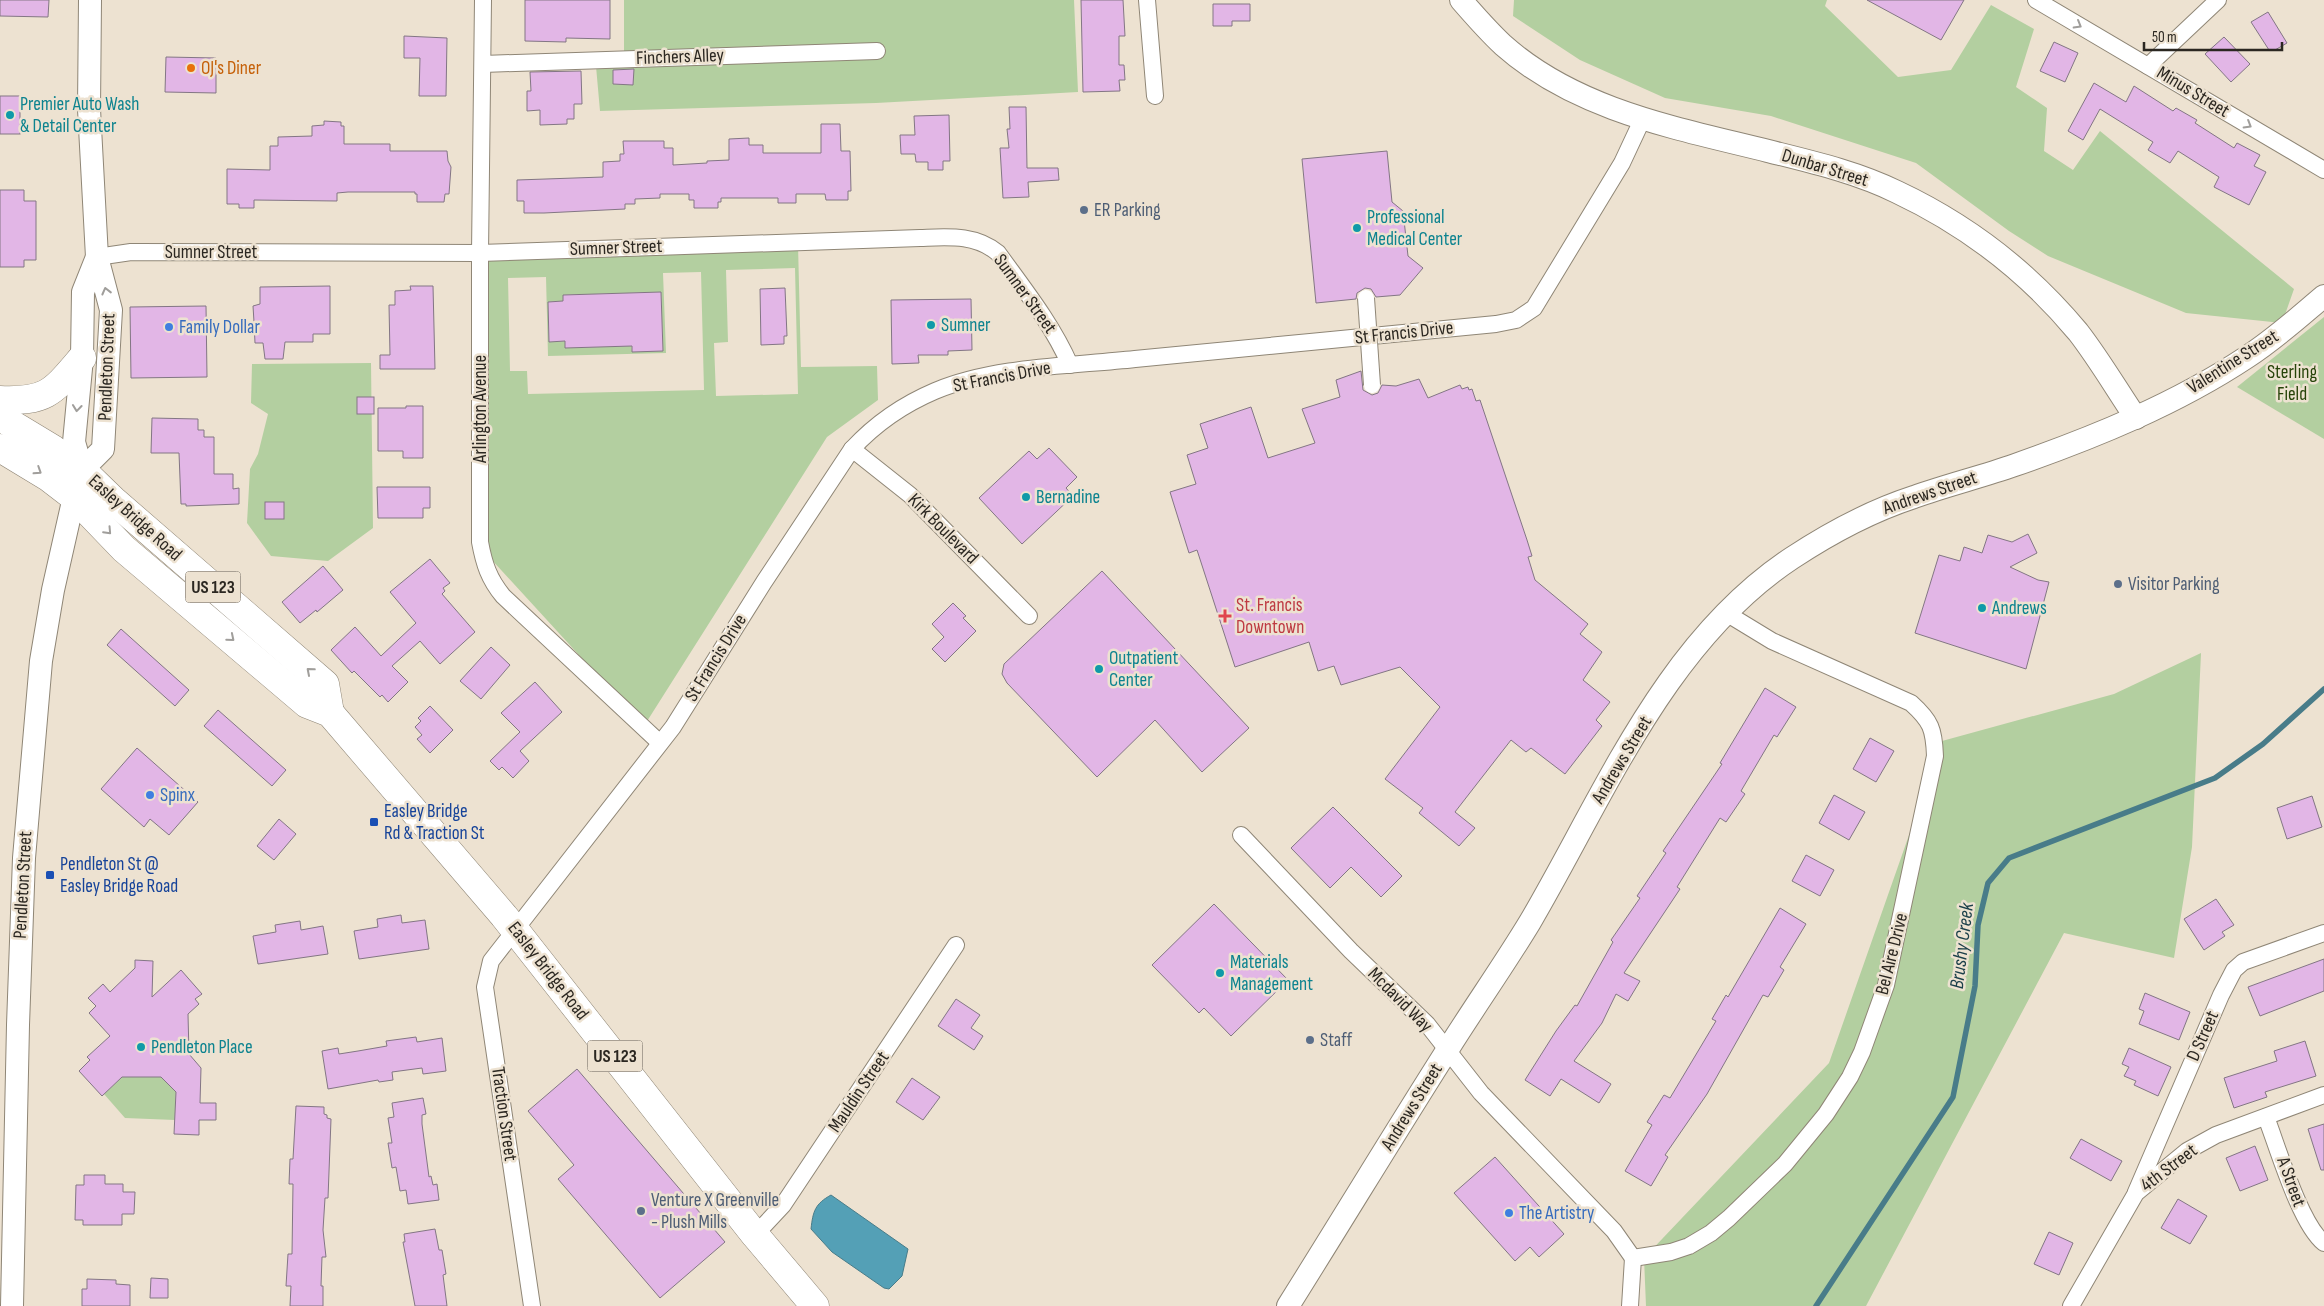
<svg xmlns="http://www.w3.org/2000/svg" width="2324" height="1306" font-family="'Sofia Sans Condensed',sans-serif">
	<rect width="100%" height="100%" fill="#ede2d1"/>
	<!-- green -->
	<g fill="#b3cfa0" fill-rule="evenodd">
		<polygon points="624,0 1074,0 1078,92 876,103 600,111 595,55 624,54"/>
		<polygon points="1514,0 1827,0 1825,6 1898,77 1951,70 1991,5 2034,29 2016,87 2047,108 2044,151 2073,170 2100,131 2294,289 2282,323 2186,313 2048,256 2009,231 1916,163 1771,116 1665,98 1580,60 1513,16"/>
		<path d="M798,244L801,367L877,366L878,400L827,437L644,726L480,547L484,246ZM795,268L798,394L716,396L714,343L728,342L726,270ZM701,272L704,390L528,394L527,371H510L508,278L546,277L548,356L666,353L663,273ZM661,292L663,350L632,352L631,339L623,346L565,348V341L550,342L548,302L563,301V295Z"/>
		<polygon points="2324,317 2324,439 2237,387"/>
		<polygon points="371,363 373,528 328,561 271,556 247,523 250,469 258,454 268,414 251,403 252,364"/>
		<polygon points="2201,653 2192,847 2174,958 2064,933 1866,1306 1646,1306 1644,1258 1829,1063 1942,741 2114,694"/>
		<polygon points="148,1063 176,1092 175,1120 125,1118 104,1094 136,1064"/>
	</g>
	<!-- water -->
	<path fill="#54a0b6" stroke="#487c89" d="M831,1195L908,1249L902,1276L889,1289L884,1288L832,1252L811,1229C813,1211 815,1204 831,1195Z"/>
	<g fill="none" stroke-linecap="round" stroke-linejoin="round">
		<!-- stream -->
		<polyline stroke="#487c89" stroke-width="5.5" points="1816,1306 1953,1097 1975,986 1978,925 1988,883 2009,858 2215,778 2263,744 2324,689"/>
	</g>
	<!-- building -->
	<g fill="#e2b6e6" stroke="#837684">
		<polygon points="0,0 49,0 48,17 0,16"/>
		<polygon points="525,0 610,0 610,39 566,38 566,42 525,41"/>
		<polygon points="1081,0 1123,0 1125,36 1119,36 1119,65 1124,65 1125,80 1119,80 1120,91 1083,92"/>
		<polygon points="1867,0 1964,0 1941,40"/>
		<polygon points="1213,4 1250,4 1250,21 1232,21 1232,26 1213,26"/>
		<polygon points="2268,12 2287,43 2275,50 2269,50 2251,22"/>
		<polygon points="404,36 447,38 446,96 419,96 420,58 404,58"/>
		<polygon points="2224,37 2250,64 2231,82 2205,54"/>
		<polygon points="2054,42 2078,53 2065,82 2040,71"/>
		<polygon points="166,57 216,58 216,93 165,92"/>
		<polygon points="634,69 633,85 613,84 613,70"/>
		<polygon points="581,71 582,104 574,104 574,119 567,119 567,124 540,125 540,110 527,111 527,91 531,91 530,72"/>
		<polygon points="2094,83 2126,102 2134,86 2173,111 2176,108 2197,120 2195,123 2234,148 2237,143 2260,155 2254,166 2266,172 2249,205 2214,187 2219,177 2178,151 2170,163 2148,150 2153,142 2100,109 2083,140 2068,131"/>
		<rect x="0" y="96" width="20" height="38"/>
		<polygon points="1009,107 1026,107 1027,168 1058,168 1059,180 1028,182 1029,197 1003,198 1000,148 1009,148 1007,129 1010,129"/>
		<polygon points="949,115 950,161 943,161 943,170 928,170 928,162 916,162 915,154 901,154 900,135 915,135 914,116"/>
		<polygon points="324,121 341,122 341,126 344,126 344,144 390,144 390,151 447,151 448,161 451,167 449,194 445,194 444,202 417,202 417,194 415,194 415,192 348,192 337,193 337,201 254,200 254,208 239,208 239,204 227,204 227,169 270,170 270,146 278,146 278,137 312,136 312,126 324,125"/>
		<polygon points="821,124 840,124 841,151 850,151 851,191 848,191 848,200 826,200 825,194 796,194 796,203 778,203 778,198 721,198 721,202 718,202 718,208 694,208 694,200 689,200 689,194 660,194 660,198 635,199 635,204 625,204 625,209 544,213 524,213 524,201 517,201 517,180 603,177 603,162 620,161 620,154 624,154 623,141 664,141 664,148 673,148 673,165 707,163 707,161 729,160 729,139 749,138 749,145 763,145 763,153 821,153"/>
		<polygon points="1387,151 1392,202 1403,211 1408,256 1423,268 1400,295 1376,297 1371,289 1365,288 1357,293 1356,299 1316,303 1302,159"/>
		<polygon points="0,190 24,190 24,201 36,201 36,260 24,260 24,267 0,267"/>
		<polygon points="330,286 330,334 313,334 313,342 285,342 283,359 265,359 263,343 255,343 254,322 253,306 260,304 260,287"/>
		<polygon points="410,286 433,286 435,369 380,369 380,355 390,355 389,305 395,305 395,291 411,290"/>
		<polygon points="785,288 787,336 784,336 784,344 761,345 760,289"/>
		<polygon points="661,292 663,351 632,352 632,346 565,348 565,341 549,342 548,302 563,301 563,295"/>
		<polygon points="971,299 972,350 948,351 948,355 918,355 919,363 892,364 891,300"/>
		<polygon points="206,306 207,377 131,378 130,307"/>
		<polygon points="1361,371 1363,390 1372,395 1378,393 1382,385 1396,386 1419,379 1428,398 1460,385 1462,389 1468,387 1469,390 1472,389 1476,401 1480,400 1527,540 1532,556 1528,557 1535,580 1588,624 1580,634 1602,652 1583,680 1610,702 1596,720 1602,726 1565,774 1531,748 1526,752 1511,740 1455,812 1475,828 1459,846 1419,813 1423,808 1385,779 1440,707 1400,667 1341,685 1334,666 1318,671 1309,642 1235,667 1197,550 1189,553 1170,492 1196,484 1187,455 1208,448 1200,424 1251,407 1268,458 1315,443 1302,409 1340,397 1336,380"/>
		<rect x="357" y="397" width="17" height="17"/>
		<polygon points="406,406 423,406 423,458 403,458 403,451 378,451 378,408 406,408"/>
		<polygon points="152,418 198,419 198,430 204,430 204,437 214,437 214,474 233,474 233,489 239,488 239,504 186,506 186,504 181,504 179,453 151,453"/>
		<polygon points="1049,448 1077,477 1066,488 1073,496 1022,544 979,498 1029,451 1037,459"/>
		<polygon points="377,487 430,487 430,508 423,508 423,518 378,518"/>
		<rect x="265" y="502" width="19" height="17"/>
		<polygon points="2028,534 2037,553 2010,567 2038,580 2049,582 2026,669 1915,633 1939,555 1960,561 1964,547 1982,553 1988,535 2012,542"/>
		<polygon points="430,559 450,583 443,588 445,591 442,594 475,632 440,664 420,641 392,666 408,682 388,702 382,695 380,697 354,671 352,673 331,650 355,627 381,656 416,623 390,592"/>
		<polygon points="323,566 343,590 317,612 316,610 300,623 282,602"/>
		<polygon points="1102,571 1249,728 1202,772 1155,720 1097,777 1007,683 1002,674 1004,664"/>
		<polygon points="953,603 966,616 963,618 976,631 945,662 932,649 944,637 932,624"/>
		<polygon points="121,629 189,690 175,706 107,645"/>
		<polygon points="491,647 510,665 481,699 460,681"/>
		<polygon points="535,682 562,712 520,751 529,761 513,778 502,767 499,770 490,761 520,732 501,713"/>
		<polygon points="1765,688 1796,707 1777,737 1774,735 1741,791 1745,794 1726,822 1720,818 1677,887 1680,889 1624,973 1640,981 1628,1001 1616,994 1602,1023 1574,1061 1611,1084 1599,1103 1561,1079 1550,1096 1525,1080 1556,1031 1575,1005 1577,1006 1613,942 1611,940 1640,898 1637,896 1666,853 1663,851 1722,764 1720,763"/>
		<polygon points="430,706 453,730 430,753 417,739 422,735 415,727 421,721 418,718"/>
		<polygon points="218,710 286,770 272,786 204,726"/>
		<polygon points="1870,738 1894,751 1876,782 1853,769"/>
		<polygon points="137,748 198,802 169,835 150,819 144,827 101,789"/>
		<polygon points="1834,795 1865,812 1849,840 1819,823"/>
		<polygon points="2312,796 2322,827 2287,839 2277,808"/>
		<polygon points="1333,807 1402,876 1381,897 1351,867 1330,888 1291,848"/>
		<polygon points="279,819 296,834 274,860 257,846"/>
		<polygon points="1806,855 1834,870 1820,896 1792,881"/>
		<polygon points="2216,899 2234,925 2222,932 2225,936 2204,950 2184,919"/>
		<polygon points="1214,904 1288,980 1231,1036 1204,1008 1199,1013 1152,965"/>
		<polygon points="1780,908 1806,924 1780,967 1784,970 1768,997 1763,995 1707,1094 1665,1155 1668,1157 1651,1186 1625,1171 1652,1125 1647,1122 1664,1095 1670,1098 1716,1021 1712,1019 1726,995 1728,997"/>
		<polygon points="401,915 402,923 425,920 429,949 359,959 354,931 378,927 377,919"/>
		<polygon points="300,921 301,930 323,926 328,954 258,964 253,936 276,932 275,925"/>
		<polygon points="2324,959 2324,991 2260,1016 2248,987"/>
		<polygon points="135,960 153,961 152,997 181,970 202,994 195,999 199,1004 188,1014 189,1054 201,1068 200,1103 216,1103 216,1120 199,1120 199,1135 174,1134 176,1092 161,1077 122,1077 102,1096 79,1071 90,1060 87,1057 110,1036 89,1013 96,1006 88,998 103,984 110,992 135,968"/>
		<polygon points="2145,993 2190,1012 2179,1040 2139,1024 2144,1011 2139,1009"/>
		<polygon points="956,999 980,1015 971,1028 983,1036 974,1050 938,1026"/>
		<polygon points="416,1037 417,1042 442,1038 446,1071 423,1074 422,1068 392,1072 393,1080 379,1082 378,1080 328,1089 322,1051 338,1048 339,1054 358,1051 387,1046 386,1041"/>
		<polygon points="2305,1041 2316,1076 2265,1092 2267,1097 2234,1108 2224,1078 2277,1061 2274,1051"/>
		<polygon points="2129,1048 2171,1067 2158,1096 2134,1085 2136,1081 2124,1076 2129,1067 2122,1064"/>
		<polygon points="577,1069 725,1242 660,1298 558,1179 574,1165 528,1111"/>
		<polygon points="912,1078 940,1097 923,1120 896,1102"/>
		<polygon points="423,1098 426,1114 422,1115 422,1124 429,1177 431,1176 433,1185 437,1184 439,1200 408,1204 406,1190 400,1191 396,1167 392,1168 388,1143 392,1143 388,1118 394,1117 392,1103"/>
		<polygon points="296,1106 324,1107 324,1114 327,1115 327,1118 331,1119 328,1198 325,1198 323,1230 326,1257 322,1257 321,1286 323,1286 323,1306 290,1306 291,1286 286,1286 288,1254 292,1254 293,1184 289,1184 290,1159 293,1159"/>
		<polygon points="2324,1124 2324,1170 2321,1170 2308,1129"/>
		<polygon points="2081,1139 2122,1161 2111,1181 2070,1158"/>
		<polygon points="2255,1146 2268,1180 2240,1191 2226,1158"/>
		<polygon points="1495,1157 1564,1234 1539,1257 1530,1247 1515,1261 1454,1193"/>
		<polygon points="84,1175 105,1175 105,1184 123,1184 123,1192 135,1192 134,1214 122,1214 122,1225 83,1225 83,1220 75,1220 76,1185 84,1185"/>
		<polygon points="2178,1199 2207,1216 2190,1244 2161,1228"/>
		<polygon points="435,1229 439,1250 442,1250 446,1274 443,1275 447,1306 415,1306 403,1242 405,1242 404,1234"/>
		<polygon points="2049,1232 2073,1243 2059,1275 2034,1264"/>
		<polygon points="151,1278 168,1279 168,1298 150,1298"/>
		<polygon points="87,1279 116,1280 116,1284 130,1285 130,1306 82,1306 82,1289 87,1289"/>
	</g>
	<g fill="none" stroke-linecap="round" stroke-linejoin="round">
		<!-- street casing -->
		<g stroke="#8f8676" stroke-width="18">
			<g id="street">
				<path d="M483,0L480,253V542C484,564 489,579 503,596L660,743"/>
				<polyline points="1147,0 1155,96"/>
				<polyline points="2036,0 2324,170"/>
				<polyline points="483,64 877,51"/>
				<polyline points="2148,66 2218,0"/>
				<path d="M97,257L131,252L480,253L920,238C948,237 975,234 998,253C1024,289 1052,324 1070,365"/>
				<polyline points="852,449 910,495 1029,616"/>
				<polyline points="1241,835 1351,951 1427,1024 1481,1093 1614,1231 1633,1258"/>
				<path d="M2266,1117C2278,1148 2300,1224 2324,1243"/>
				<polyline points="2136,1192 2221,995 2234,970 2243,962 2324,933"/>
				<polyline points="755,1235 783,1205 956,945"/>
				<path d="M1633,1258L1671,1252L1689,1246L1711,1233L1729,1218L1785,1164L1826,1114L1850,1077L1862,1052L1886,985L1935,756C1934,729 1931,721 1911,703L1772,641L1726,613"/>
				<path d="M532,1306L485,987L491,961L673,727L764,582L852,449C876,423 902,405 935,391C995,366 1071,366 1135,359C1255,347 1376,336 1496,324L1516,320L1534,308L1622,163L1643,118"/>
				<polyline points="1630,1306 1633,1258"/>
				<polyline points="2071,1306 2136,1193 2187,1151 2216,1135 2324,1095"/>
			</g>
		</g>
		<!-- secondary casing -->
		<g stroke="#8f8676" stroke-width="24">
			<g id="secondary">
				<path d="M1461,0C1474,15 1488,31 1503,45C1576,110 1676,128 1768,151C1812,162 1856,172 1897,192C1967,225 2029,273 2078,332C2099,359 2117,390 2136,418"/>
				<polyline points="82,470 74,442 82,358 83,292 97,257"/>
				<polyline points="12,1306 18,1025 24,858 41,661 53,590 74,497 82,470 103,449 111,310 97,257 89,109 90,0"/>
				<path d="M1288,1306C1342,1220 1394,1134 1448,1049C1475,1006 1504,965 1530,922C1605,794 1665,642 1792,558C1830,533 1871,511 1914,497C1947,485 1981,477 2015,465C2095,437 2176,404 2247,357C2275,339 2299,317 2324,296"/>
			</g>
		</g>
		<!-- highway casing -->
		<g stroke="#8f8676" stroke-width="29">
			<g id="highway">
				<path d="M0,400C47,402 53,392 82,358"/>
				<polyline points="0,417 53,449 82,470 113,500 325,684 330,713"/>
				<polyline points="0,448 48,477 74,497 124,549 307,704 330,713 504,916 755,1235 815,1306"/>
			</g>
		</g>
		<!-- street -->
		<use href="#street" stroke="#fff" stroke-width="16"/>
		<!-- secondary -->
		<use href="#secondary" stroke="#fff" stroke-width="22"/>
		<!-- highway -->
		<use href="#highway" stroke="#fff" stroke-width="28"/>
		<!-- street-bridge casing -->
		<g stroke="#8f8676" stroke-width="18" stroke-linecap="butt">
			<polyline id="street-bridge" points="1366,298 1372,385"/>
		</g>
		<!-- street-bridge -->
		<use href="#street-bridge" stroke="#fff" stroke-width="16"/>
	</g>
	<!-- one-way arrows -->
	<defs><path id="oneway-chevron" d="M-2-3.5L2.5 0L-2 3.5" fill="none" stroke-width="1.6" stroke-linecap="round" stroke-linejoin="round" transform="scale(1.25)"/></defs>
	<g stroke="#a09e9b">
		<use href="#oneway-chevron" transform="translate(2078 25) rotate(30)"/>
		<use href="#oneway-chevron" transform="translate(2248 125) rotate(31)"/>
		<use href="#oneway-chevron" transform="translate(106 291) rotate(-104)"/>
		<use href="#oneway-chevron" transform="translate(77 408) rotate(96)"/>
		<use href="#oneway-chevron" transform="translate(38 471) rotate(33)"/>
		<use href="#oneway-chevron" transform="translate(108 531) rotate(47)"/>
		<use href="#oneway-chevron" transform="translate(231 638) rotate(40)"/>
		<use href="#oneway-chevron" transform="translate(310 671) rotate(-139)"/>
	</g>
	<!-- markers -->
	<circle fill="#e8710a" stroke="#ede2d1" stroke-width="2" cx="191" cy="68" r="5"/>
	<g fill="#0f9aa8" stroke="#ede2d1" stroke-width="2">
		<circle cx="10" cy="115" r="5"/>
		<circle cx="1357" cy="228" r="5"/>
		<circle cx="931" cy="325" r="5"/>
		<circle cx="1026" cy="497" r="5"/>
		<circle cx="1982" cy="608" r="5"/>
		<circle cx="1099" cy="669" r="5"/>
		<circle cx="1220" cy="973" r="5"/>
		<circle cx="141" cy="1047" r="5"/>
	</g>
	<g fill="#5c6f8a" stroke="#ede2d1" stroke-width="2">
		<circle cx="1084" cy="210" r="5"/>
		<circle cx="2118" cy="584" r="5"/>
		<circle cx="1310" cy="1040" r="5"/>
		<circle cx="641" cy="1211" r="5"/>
	</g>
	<g fill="#3f7fe0" stroke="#ede2d1" stroke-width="2">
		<circle cx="169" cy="327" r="5"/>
		<circle cx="150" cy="795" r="5"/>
		<circle cx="1509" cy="1213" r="5"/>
	</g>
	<path fill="#e0444e" stroke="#ede2d1" stroke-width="2" d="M1222.5 608.5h5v5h5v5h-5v5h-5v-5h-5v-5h5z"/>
	<g fill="#1a4fb4" stroke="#ede2d1" stroke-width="2">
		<rect x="369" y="817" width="10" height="10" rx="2.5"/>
		<rect x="45" y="870" width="10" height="10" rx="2.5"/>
	</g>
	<g text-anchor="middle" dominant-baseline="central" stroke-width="5" stroke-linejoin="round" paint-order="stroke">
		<!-- shield labels -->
		<g fill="#ede2d1" stroke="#655f56" stroke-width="1">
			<rect x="185.5" y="571.5" width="55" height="31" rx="4"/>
			<rect x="587.5" y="1040.5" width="55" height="31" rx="4"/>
		</g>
		<g font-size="18" font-weight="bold" fill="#2b2721">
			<text x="213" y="587">US 123</text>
			<text x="615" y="1056">US 123</text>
		</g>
		<!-- street labels -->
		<g font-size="19" fill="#2b2721" stroke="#ede2d1">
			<text transform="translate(680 57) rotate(-2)">Finchers Alley</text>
			<text transform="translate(2193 92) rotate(31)">Minus Street</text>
			<text transform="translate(1825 168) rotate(17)">Dunbar Street</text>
			<text transform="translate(616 248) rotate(-2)">Sumner Street</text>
			<text x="211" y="252">Sumner Street</text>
			<text transform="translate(1025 294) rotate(54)">Sumner Street</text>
			<text transform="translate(1404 333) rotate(-6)">St Francis Drive</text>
			<text transform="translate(2233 362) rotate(-32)">Valentine Street</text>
			<text transform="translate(107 367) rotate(-88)">Pendleton Street</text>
			<text transform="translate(1002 377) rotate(-11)">St Francis Drive</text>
			<text transform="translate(480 409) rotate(-90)">Arlington Avenue</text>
			<text transform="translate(1930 493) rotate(-19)">Andrews Street</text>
			<text transform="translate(135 518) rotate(42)">Easley Bridge Road</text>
			<text transform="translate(943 529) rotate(45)">Kirk Boulevard</text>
			<text transform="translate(716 658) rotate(-58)">St Francis Drive</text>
			<text transform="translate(1622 760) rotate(-59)">Andrews Street</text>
			<text transform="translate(23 885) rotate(-87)">Pendleton Street</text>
			<text transform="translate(1892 954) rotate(-76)">Bel Aire Drive</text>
			<text transform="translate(548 971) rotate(52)">Easley Bridge Road</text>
			<text transform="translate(1400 1000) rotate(45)">Mcdavid Way</text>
			<text transform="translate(2203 1036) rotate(-66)">D Street</text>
			<text transform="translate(859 1092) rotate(-56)">Mauldin Street</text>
			<text transform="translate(1412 1107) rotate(-58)">Andrews Street</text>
			<text transform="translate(504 1114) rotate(82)">Traction Street</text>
			<text transform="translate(2169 1168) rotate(-37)">4th Street</text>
			<text transform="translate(2291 1182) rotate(70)">A Street</text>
		</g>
		<!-- food labels -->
		<g font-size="19" fill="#c56008" stroke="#ede2d1" text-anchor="start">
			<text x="201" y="68">OJ's Diner</text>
		</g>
		<!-- culture labels -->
		<g font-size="19" fill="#0d838f" stroke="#ede2d1" text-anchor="start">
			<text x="20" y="104">Premier Auto Wash<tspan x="20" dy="22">&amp; Detail Center</tspan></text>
			<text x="1367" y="217">Professional<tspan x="1367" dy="22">Medical Center</tspan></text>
			<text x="941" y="325">Sumner</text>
			<text x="1036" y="497">Bernadine</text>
			<text x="1992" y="608">Andrews</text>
			<text x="1109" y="658">Outpatient<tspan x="1109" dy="22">Center</tspan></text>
			<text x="1230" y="962">Materials<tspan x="1230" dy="22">Management</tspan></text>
			<text x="151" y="1047">Pendleton Place</text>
		</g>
		<!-- service labels -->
		<g font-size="19" fill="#4e5e75" stroke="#ede2d1" text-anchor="start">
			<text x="1094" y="210">ER Parking</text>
			<text x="2128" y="584">Visitor Parking</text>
			<text x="1320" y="1040">Staff</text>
			<text x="651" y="1200">Venture X Greenville<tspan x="651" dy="22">- Plush Mills</tspan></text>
		</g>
		<!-- shop labels -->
		<g font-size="19" fill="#366cbe" stroke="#ede2d1" text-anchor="start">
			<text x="179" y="327">Family Dollar</text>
			<text x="160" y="795">Spinx</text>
			<text x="1519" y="1213">The Artistry</text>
		</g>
		<!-- park labels -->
		<g font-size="19" fill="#264309" stroke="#ede2d1">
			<text x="2292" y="372">Sterling<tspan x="2292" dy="22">Field</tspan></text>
		</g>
		<!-- health labels -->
		<g font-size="19" fill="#be3a42" stroke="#ede2d1" text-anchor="start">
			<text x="1236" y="605">St. Francis<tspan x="1236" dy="22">Downtown</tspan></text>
		</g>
		<!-- transit labels -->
		<g font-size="19" fill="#164399" stroke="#ede2d1" text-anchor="start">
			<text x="384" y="811">Easley Bridge<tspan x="384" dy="22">Rd &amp; Traction St</tspan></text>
			<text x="60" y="864">Pendleton St @<tspan x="60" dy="22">Easley Bridge Road</tspan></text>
		</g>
		<!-- water labels -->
		<g font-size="20" font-style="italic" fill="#1c404a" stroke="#ede2d1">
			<text transform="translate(1962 946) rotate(-83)">Brushy Creek</text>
		</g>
	</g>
	<!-- scale -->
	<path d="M2144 42v8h138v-8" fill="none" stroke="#2b2721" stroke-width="2.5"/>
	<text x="2152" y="42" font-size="15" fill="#2b2721" stroke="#ede2d1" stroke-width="4" paint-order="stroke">50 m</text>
</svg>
